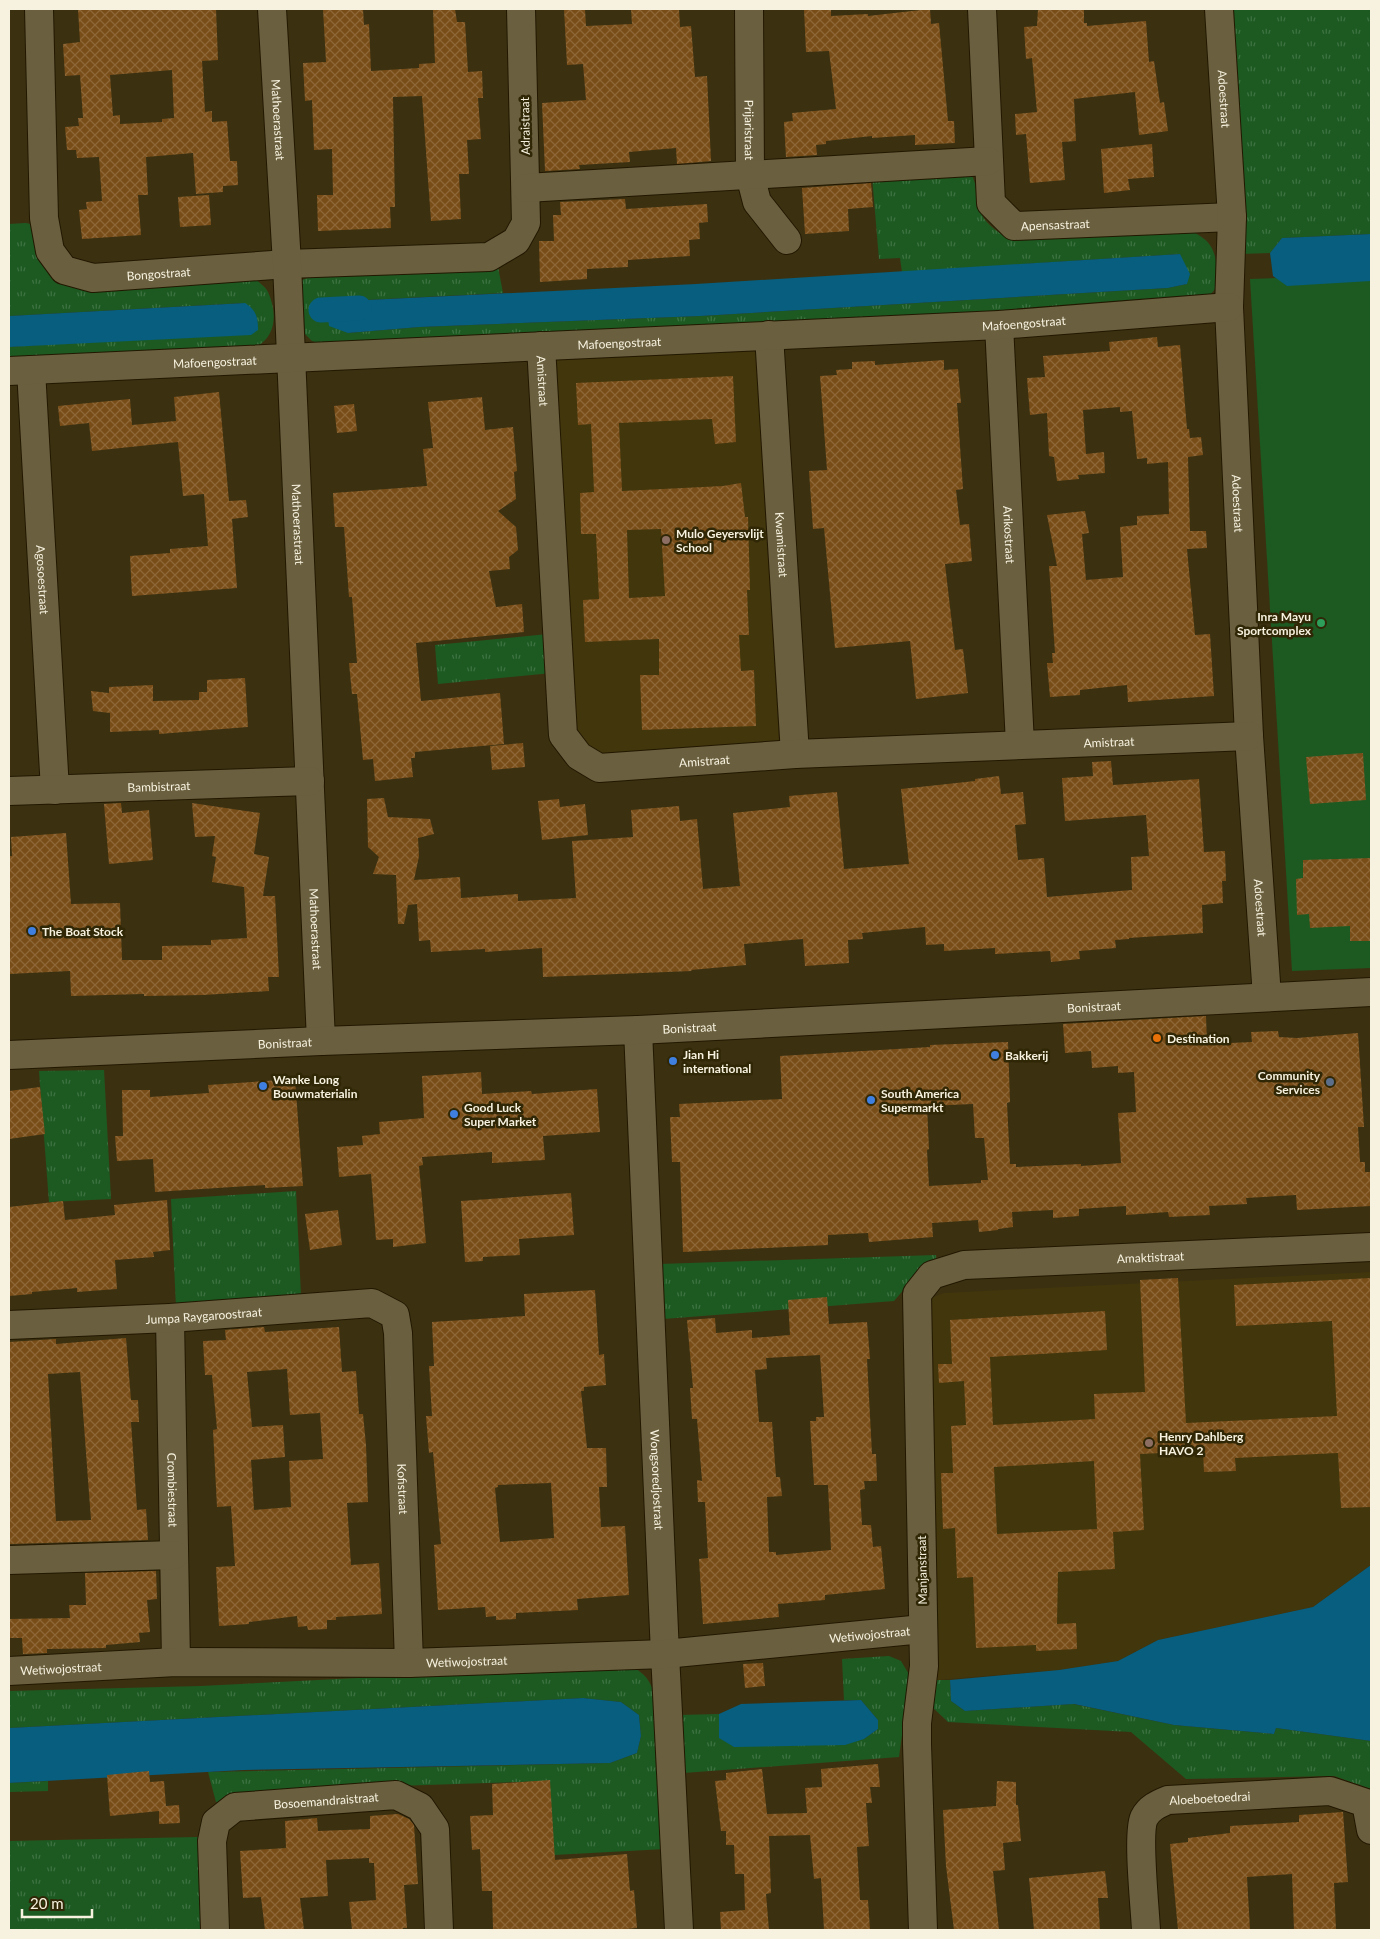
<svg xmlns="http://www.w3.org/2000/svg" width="1380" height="1939" font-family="Lato,sans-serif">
	<defs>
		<pattern id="grass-tufts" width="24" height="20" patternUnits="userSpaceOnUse" patternTransform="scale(1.25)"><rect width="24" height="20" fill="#1c5a22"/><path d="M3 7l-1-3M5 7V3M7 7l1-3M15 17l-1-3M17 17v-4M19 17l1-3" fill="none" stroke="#3e7242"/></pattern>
		<pattern id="building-cross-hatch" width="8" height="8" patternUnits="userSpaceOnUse" patternTransform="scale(1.25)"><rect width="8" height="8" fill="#794d17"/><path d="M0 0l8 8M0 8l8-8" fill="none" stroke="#8d6738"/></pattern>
	</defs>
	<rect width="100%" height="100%" fill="#3b3111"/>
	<!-- built -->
	<g fill="#42360c">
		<polygon points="758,351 779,743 607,754 594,751 583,743 572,720 557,360"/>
		<polygon points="1371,1272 1371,1565 1313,1607 1158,1640 1118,1661 1059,1670 937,1680 922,1322 923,1309 931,1298 944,1293"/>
	</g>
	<!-- grass -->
	<g fill="url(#grass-tufts)">
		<polygon points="1228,9 1371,9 1371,234 1282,238 1270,253 1239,254"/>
		<path d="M971,174C978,185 975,196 979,208C983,223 996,230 1008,239L1186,229C1217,241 1215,254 1219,284L1210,295L1198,302L324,345L312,341L302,331L297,292L302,280L312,276L498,267L503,293L326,302L348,333L420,327L701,316L1168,288L1187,284L1180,254L902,272L900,258L879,259L872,176Z"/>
		<path d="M26,223L35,225L39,256L51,276L66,284L254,278C258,282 265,286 268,292C277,312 277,336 256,347L9,363V347L68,343L244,303L9,316V224Z"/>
		<polygon points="548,634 552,673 438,684 435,645"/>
		<polygon points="104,1070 111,1199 49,1202 39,1071"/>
		<polygon points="296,1191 301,1296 176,1307 171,1199"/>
		<polygon points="936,1255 937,1271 906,1287 894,1301 663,1319 660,1264"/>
		<polygon points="889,1656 901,1661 910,1676 899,1757 683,1773 679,1715 719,1714 719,1738 864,1739 878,1729 878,1720 861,1700 844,1700 842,1659"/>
		<path d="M632,1667C645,1673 650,1681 654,1693L665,1849L553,1855L548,1781L395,1786L216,1802L208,1772L610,1763L637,1753L641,1736L639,1715L621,1702L583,1698L9,1728V1691L201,1686L417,1675Z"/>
		<polygon points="937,1680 950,1680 951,1701 965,1711 1073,1704 1174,1725 1274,1734 1276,1728 1371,1741 1371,1789 1334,1776 1186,1779 1131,1732 948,1722 930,1705"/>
		<polygon points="48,1781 48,1791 9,1792 9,1783"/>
		<polygon points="198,1837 203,1930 9,1930 9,1841"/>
	</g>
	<!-- pitch -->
	<polygon fill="#1c5a22" points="1371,275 1371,968 1292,971 1250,279"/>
	<!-- water -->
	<g fill="#075e7f">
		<polygon points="1371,234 1371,281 1287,286 1273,276 1270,253 1282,238"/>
		<polygon points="1180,254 1190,274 1187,284 1168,288 701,316 420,327 348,333 329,326 326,302 696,284"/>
		<path d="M245,303C256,310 258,317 258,330L251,335L9,347V316Z"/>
		<polygon points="1371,1565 1371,1741 1276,1728 1274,1734 1174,1725 1074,1704 965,1711 951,1701 950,1680 1059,1670 1118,1661 1158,1640 1313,1607"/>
		<polygon points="583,1698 621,1702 639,1715 641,1736 637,1753 610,1763 243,1770 9,1783 9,1728"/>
		<polygon points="861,1700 878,1720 878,1729 864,1739 845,1745 734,1747 719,1738 719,1714 741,1704"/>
	</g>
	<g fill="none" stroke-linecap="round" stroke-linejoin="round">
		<!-- canal -->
		<polyline stroke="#075e7f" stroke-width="25" points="321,310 359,308"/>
	</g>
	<!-- building -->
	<g fill="url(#building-cross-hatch)" fill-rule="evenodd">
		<path d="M78,9H216L218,60L202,61L205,112L212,111V122L227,121L230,161H237L238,185L223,186V192L196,194L193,153L146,157L148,195H138L141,235L82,239L79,210L87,209L86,202L102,201L99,157L77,158L76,150H67L65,127L79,126L78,118H83L80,75L65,76L63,44L80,42ZM172,70L174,118L162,119V122L120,124V115L113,116L110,75Z"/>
		<polygon points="323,9 363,9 364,25 369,24 371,71 419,68 419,64 435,63 433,9 455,9 457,22 465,22 468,72 482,71 483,98 478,98 481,139 467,140 469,174 459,174 461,219 431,221 422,96 393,97 395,207 390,207 391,228 318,231 317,195 333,195 332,149 314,150 312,100 305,101 303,63 326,62"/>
		<polygon points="564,9 585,9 586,26 632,24 631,9 679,9 680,27 691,26 695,77 707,76 711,161 677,164 676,148 629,152 630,162 579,165 580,169 545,171 542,103 586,100 583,64 567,65"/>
		<polygon points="804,9 831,9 831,16 868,14 868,16 930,9 931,24 939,23 948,121 954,121 955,143 915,145 915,135 872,138 872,136 826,141 826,144 816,145 817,155 786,157 784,122 793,121 792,113 836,109 829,51 806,52"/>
		<polygon points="1038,9 1084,9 1084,23 1087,23 1087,26 1146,21 1149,62 1154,61 1160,103 1164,102 1168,131 1139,135 1135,92 1074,99 1076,141 1062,142 1065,180 1030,183 1026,134 1016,135 1015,114 1037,112 1032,58 1026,59 1024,27 1037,26"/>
		<polygon points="1152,144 1154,177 1128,179 1130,190 1104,193 1101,149"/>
		<polygon points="871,183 873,207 848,209 849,231 805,234 802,188"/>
		<polygon points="209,195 211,225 180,227 178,197"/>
		<polygon points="625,199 626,209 707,204 708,222 699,223 700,239 689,240 690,256 628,260 628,267 587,269 587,279 540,282 539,241 554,241 553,215 561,215 560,202"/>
		<polygon points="1157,337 1158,347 1180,345 1187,429 1189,429 1190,438 1201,437 1203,455 1188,457 1190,531 1206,531 1207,548 1187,549 1195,635 1210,634 1214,696 1128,702 1127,685 1080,690 1080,695 1050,697 1047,663 1053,663 1052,653 1055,653 1049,566 1057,566 1047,515 1085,511 1089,533 1082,534 1086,580 1123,577 1120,527 1137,525 1137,516 1169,514 1168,462 1147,464 1147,458 1137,459 1132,411 1120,412 1120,407 1083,410 1086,454 1104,452 1105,473 1078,475 1079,479 1057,481 1054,457 1049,456 1047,413 1030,415 1027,378 1045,377 1043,356 1110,351 1109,342"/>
		<polygon points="944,360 944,370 958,369 961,403 957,403 963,489 956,490 960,525 969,524 972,561 945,564 955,650 963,649 968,693 916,699 910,641 835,648 824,528 813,529 809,471 827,470 820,376 837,375 836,370 852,369 852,362 875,361 875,365"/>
		<path d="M733,376L736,442L715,444L712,419L619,423L622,491L723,486L741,483L745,517H748L750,590H747L749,635H739L741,671L754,670L756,726L642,730L640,675H659V639L585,642L583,600L599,599L596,534H581L580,493L594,492L591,424L578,425L576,383ZM661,529L665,596L629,598L627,530Z"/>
		<polygon points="219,392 229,501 246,500 248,517 232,519 237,588 132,596 130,556 170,553 170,549 208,546 204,494 183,496 178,442 92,451 89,423 60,426 58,406 130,399 132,425 176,421 174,397"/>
		<polygon points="482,397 485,430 513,427 517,471 514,472 516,499 498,511 516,527 518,550 509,557 510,569 489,571 496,607 522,604 524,632 416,643 421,701 500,693 504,744 415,752 415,758 411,758 413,777 375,781 373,759 363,760 357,694 352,694 349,663 357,663 352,597 349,597 344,527 335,527 333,493 427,486 423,449 433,448 428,402"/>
		<polygon points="354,404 357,431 337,433 334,406"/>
		<polygon points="245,678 248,727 159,734 159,730 110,732 110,713 93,711 91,691 109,693 109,687 153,685 153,701 199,700 199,692 207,692 207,680"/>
		<polygon points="523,743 525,767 492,770 490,746"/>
		<polygon points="1363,753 1366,800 1310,804 1306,757"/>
		<polygon points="1111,761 1113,785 1199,779 1204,852 1225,851 1226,881 1222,881 1223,903 1202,905 1203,933 1129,938 1129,939 1115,940 1116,948 1079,951 1080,959 1051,962 1050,951 995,954 995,948 944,951 944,944 926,945 925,927 862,933 863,939 848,940 849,963 805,966 803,939 744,944 746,965 691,970 692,971 543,977 542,948 485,952 485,949 431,952 430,940 419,941 417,904 408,905 404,924 398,924 396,875 373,874 379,857 368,847 367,799 384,798 388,817 430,819 434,834 418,838 419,856 414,880 460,877 461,898 518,894 518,901 576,898 572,841 633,837 631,810 679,806 680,821 697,819 703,889 740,886 733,813 790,807 789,796 837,792 844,869 909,864 901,789 975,781 975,779 999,776 1001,794 1023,792 1026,824 1015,825 1018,860 1044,858 1047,897 1132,890 1131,857 1149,856 1146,815 1065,821 1062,778 1093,776 1092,762"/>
		<polygon points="559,799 560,807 585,804 588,835 542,840 538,801"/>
		<polygon points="121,803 122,813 149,810 153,860 109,864 104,804"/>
		<polygon points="192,803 260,813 254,854 269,857 263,896 275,896 279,977 268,977 269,991 203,995 144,996 144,994 71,996 70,971 9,974 9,856 12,856 11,837 66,833 71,904 120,903 122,960 162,960 162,946 211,945 211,940 247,938 244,887 212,882 216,857 212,856 215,836 195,837"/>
		<polygon points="1371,858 1371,941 1350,941 1350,926 1310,928 1309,914 1297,915 1296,879 1303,878 1303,860"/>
		<path d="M1206,1016L1207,1044L1252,1042L1251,1032L1278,1031L1279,1037L1297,1038L1358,1033L1364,1127H1358L1360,1162H1365V1172H1371V1206L1297,1210L1296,1195L1246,1198L1247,1204L1209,1206L1210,1215L1169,1217L1168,1212L1126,1215V1206L1079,1209V1216L1053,1218V1210L1012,1212L1013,1227L998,1229V1230L979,1232L978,1220L932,1223L933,1237L869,1242L868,1233L828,1235V1245L683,1252L680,1162H672L670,1117H680L679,1104L782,1099L780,1056L930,1047V1045L1008,1042L1010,1102L1007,1103L1010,1164H1016V1167L1081,1164V1166L1121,1163L1118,1113L1136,1112L1134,1072L1118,1073V1066L1092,1068L1091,1051L1065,1053L1063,1024ZM973,1104L975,1138H984L988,1180H981V1183L929,1186L927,1150L929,1149L927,1106Z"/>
		<polygon points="481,1072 482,1094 531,1091 532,1094 597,1089 600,1132 543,1136 545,1160 492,1163 492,1152 422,1157 423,1165 419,1166 426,1243 393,1247 393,1239 376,1240 371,1174 339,1177 337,1147 363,1145 362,1136 380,1134 379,1122 424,1118 422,1076"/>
		<polygon points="295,1079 303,1186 265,1188 265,1185 155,1192 153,1159 117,1161 115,1136 123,1136 122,1090 150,1090 150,1097 209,1093 208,1085"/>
		<polygon points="40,1087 45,1134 9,1139 9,1091"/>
		<polygon points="571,1193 574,1235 519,1239 520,1255 483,1257 483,1261 465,1262 461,1201"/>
		<polygon points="167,1200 170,1250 153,1252 154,1257 115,1260 117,1289 77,1292 77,1288 32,1292 32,1294 9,1296 9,1207 63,1201 65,1220 115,1215 114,1205"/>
		<polygon points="338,1210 342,1245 310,1250 305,1214"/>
		<path d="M1178,1278L1186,1423L1337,1416L1332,1321L1236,1326L1234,1285L1371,1278V1507L1341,1508L1338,1453L1235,1458L1236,1471L1204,1472L1203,1451L1140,1454L1144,1530L1113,1532L1115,1569L1058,1572L1057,1624L1076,1623L1077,1649L1036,1651V1645L976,1648L973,1577L957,1578L955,1528L943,1529L941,1473H953L951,1426L966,1425L964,1381L939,1383L938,1364H952L950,1320L1105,1311L1107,1350L990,1357L993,1425L1095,1419L1094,1394L1145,1392L1140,1280ZM1094,1461L1097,1529L997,1534L994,1467Z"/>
		<path d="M595,1290L599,1355L604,1354L606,1385L584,1387V1391H581L587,1448H606L607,1487H599L601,1527L625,1526L629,1595L577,1599L578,1610L516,1613V1619L496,1620V1616L486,1617L485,1607L438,1610L434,1545L441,1544L433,1452L429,1453L426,1416H432L429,1366H434L432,1322L525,1316L524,1294ZM551,1483L554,1538L500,1542L495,1488L498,1487V1485Z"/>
		<path d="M827,1297L829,1324L867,1322L870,1359H867L872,1454H876L877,1481H864L865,1489L860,1490L862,1525H871L873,1547L881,1546L885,1589L825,1595V1600L778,1604L779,1617L703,1624L699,1559L708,1558L705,1502H698L697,1480L702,1481L697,1419H692L690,1388H693L687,1320L715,1318L716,1333L752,1330V1338L790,1335L788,1300ZM820,1355L824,1417H816V1421H810L814,1485H828L831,1550L776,1555V1552H769L767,1497L782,1496L780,1477H776L772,1422H759L755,1370L767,1369L766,1358Z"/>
		<path d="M264,1327L265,1332L339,1327L342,1372L356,1371L359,1414H363L366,1445L368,1502L347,1503L351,1565L379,1563L382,1614L336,1617V1620H327V1629L308,1630L307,1626L298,1627L297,1616L249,1622V1624L219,1626L216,1567L235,1566L231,1506L217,1507L213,1430L217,1429L212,1375H205L203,1341L226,1340L225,1330ZM287,1369L290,1415L320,1413L323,1459L289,1461L291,1507L254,1510L251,1460L285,1457L283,1425L252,1427L247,1372Z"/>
		<path d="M126,1338L131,1400H138L139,1422H131L137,1510L146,1509L148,1540L9,1544V1342L56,1339V1344ZM80,1372L91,1520L56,1521L48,1374Z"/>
		<polygon points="156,1571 157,1599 147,1600 150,1632 139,1633 140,1642 106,1645 106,1648 47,1649 47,1653 23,1654 22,1638 9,1638 9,1619 70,1618 69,1605 86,1605 85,1573"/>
		<polygon points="763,1663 765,1686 745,1688 743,1664"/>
		<polygon points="878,1764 880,1787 870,1787 872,1803 866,1803 869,1846 857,1847 860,1900 868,1900 870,1930 824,1930 821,1878 814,1879 810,1835 769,1836 771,1893 766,1894 769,1930 721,1930 720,1912 745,1910 744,1874 735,1874 734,1845 726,1845 726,1831 721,1831 715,1781 726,1780 726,1773 762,1769 767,1814 807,1813 805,1788 822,1787 821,1769"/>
		<polygon points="149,1771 150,1782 164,1781 166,1806 179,1805 180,1823 159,1824 159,1811 110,1816 107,1775"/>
		<polygon points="550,1780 555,1860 627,1854 630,1891 634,1890 637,1928 616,1930 493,1930 492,1891 482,1891 480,1849 472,1850 470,1816 493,1815 492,1784"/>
		<polygon points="997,1781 1016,1782 1016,1805 1018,1805 1021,1841 1003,1843 1005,1870 993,1871 999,1930 954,1930 946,1866 943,1810 996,1806"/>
		<polygon points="1343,1812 1348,1882 1334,1883 1336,1930 1294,1930 1292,1874 1247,1877 1250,1930 1178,1930 1170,1844 1188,1842 1188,1838 1230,1833 1230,1826 1299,1822 1299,1815"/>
		<polygon points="398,1814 409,1819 414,1825 418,1884 404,1885 407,1928 403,1928 403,1930 352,1930 349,1902 376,1900 374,1863 369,1863 369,1858 326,1860 328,1896 300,1898 304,1930 265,1930 261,1897 243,1898 240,1851 286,1848 285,1821 317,1818 318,1831 370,1829 370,1816"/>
		<polygon points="1105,1871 1108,1898 1098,1898 1100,1930 1034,1930 1029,1878"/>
	</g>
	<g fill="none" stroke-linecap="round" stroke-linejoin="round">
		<!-- minor casing -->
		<g stroke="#221800" stroke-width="30">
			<g id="minor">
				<path id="s1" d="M39,9L44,218L50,251L64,270L93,278L287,264L489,257L516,241L526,223L521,9"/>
				<path id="s2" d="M272,9L287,264L321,1041"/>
				<path id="s3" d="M749,9L750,175L757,202L787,240"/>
				<path id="s4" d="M982,9L991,203L1014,226L1232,217"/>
				<path id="s5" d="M1219,9L1232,217L1229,307L1249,736L1267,997"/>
				<polyline points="526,188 988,161"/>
				<path id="s6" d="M999,325L1020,744"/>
				<path id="s7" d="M769,335L795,754"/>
				<path id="s8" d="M541,346L563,735L579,756L599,768L795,754L1249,736"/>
				<path id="s9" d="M31,370L55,790"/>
				<path id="s10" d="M9,371L999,325L1229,307"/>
				<path id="s11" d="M9,791L310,781"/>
				<path id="s12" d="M638,1030L665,1654L679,1930"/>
				<path id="s13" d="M9,1055L321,1041L638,1030L1371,992"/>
				<path id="s14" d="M170,1318L176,1662"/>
				<path id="s15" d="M9,1325L170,1318L372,1303L395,1315L398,1333L409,1663"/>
				<polyline points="9,1560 174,1555"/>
				<path id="s16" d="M9,1671L176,1662L409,1663L665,1654L923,1629"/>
				<path id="s17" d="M215,1930L212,1841L216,1822L235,1807L396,1795L420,1807L435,1829L439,1930"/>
				<path id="s18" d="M923,1930L917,1744V1723L924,1666L917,1294L932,1275L964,1265L1371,1247"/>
				<path id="s19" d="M1146,1930C1145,1908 1137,1834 1144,1818C1149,1808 1158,1804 1168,1800L1330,1791L1366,1803L1371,1830"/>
			</g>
		</g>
		<!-- minor -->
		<use href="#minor" stroke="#6a5f3f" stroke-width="28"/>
	</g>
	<!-- markers -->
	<g fill="#8d6e63" stroke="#302706" stroke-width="2">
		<circle cx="666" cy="540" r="5"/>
		<circle cx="1149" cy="1443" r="5"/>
	</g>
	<circle fill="#2e9e5b" stroke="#302706" stroke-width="2" cx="1321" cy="623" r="5"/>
	<g fill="#3f7fe0" stroke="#302706" stroke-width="2">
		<circle cx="32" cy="931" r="5"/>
		<circle cx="995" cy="1055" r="5"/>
		<circle cx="673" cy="1061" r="5"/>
		<circle cx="263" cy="1086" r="5"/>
		<circle cx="871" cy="1100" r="5"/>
		<circle cx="454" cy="1114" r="5"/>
	</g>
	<circle fill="#e8710a" stroke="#302706" stroke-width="2" cx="1157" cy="1038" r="5"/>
	<circle fill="#5c6f8a" stroke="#302706" stroke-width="2" cx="1330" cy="1082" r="5"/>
	<g text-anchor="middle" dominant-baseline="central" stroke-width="5" stroke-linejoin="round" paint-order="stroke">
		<!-- street labels -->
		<g font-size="12" fill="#f7f2df" stroke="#302706">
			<text stroke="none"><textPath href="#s5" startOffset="90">Adoestraat</textPath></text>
			<text stroke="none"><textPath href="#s2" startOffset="111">Mathoerastraat</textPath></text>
			<text transform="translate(525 126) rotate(-91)">Adraistraat</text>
			<text stroke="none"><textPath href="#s3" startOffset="121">Prijaristraat</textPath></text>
			<text stroke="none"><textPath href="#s4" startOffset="268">Apensastraat</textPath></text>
			<text stroke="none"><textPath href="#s1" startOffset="362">Bongostraat</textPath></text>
			<text stroke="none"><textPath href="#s10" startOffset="1016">Mafoengostraat</textPath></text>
			<text stroke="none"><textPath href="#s10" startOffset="611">Mafoengostraat</textPath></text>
			<text stroke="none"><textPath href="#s10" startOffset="206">Mafoengostraat</textPath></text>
			<text stroke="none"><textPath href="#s8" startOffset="35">Amistraat</textPath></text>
			<text stroke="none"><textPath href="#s5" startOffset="495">Adoestraat</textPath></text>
			<text stroke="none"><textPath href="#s2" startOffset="516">Mathoerastraat</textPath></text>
			<text stroke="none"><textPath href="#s6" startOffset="210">Arikostraat</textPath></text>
			<text stroke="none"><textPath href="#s7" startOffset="210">Kwamistraat</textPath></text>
			<text stroke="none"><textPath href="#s9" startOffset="210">Agosoestraat</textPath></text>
			<text stroke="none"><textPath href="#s8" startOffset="950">Amistraat</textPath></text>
			<text stroke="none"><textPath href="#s8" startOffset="545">Amistraat</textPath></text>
			<text stroke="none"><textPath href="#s11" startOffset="150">Bambistraat</textPath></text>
			<text stroke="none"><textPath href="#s5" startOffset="900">Adoestraat</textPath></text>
			<text stroke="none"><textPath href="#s2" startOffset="921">Mathoerastraat</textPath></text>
			<text stroke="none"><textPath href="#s13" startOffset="1086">Bonistraat</textPath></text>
			<text stroke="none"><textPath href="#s13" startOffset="681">Bonistraat</textPath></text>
			<text stroke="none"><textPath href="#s13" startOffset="276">Bonistraat</textPath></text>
			<text stroke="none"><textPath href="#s18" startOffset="881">Amaktistraat</textPath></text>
			<text stroke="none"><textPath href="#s15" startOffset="195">Jumpa Raygaroostraat</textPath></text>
			<text stroke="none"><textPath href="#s12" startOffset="450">Wongsoredjostraat</textPath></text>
			<text stroke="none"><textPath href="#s15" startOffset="564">Kofistraat</textPath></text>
			<text stroke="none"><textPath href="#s14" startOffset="172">Crombiestraat</textPath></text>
			<text transform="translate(922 1570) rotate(-91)">Manjanstraat</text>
			<text stroke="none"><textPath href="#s16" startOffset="862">Wetiwojostraat</textPath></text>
			<text stroke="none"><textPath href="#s16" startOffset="458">Wetiwojostraat</textPath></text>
			<text stroke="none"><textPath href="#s16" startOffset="52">Wetiwojostraat</textPath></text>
			<text stroke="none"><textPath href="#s19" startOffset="185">Aloeboetoedrai</textPath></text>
			<text stroke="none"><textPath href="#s17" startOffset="224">Bosoemandraistraat</textPath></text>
		</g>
		<!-- poi labels -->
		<g font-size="12" font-weight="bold" fill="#f7f2df" stroke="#302706" text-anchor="start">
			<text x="676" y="533">Mulo Geyersvlijt<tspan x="676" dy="14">School</tspan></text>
			<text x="1311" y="616" text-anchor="end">Inra Mayu<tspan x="1311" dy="14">Sportcomplex</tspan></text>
			<text x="42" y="931">The Boat Stock</text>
			<text x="1167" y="1038">Destination</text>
			<text x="683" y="1054">Jian Hi<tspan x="683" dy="14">international</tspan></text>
			<text x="1005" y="1055">Bakkerij</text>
			<text x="1320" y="1075" text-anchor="end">Community<tspan x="1320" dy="14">Services</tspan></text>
			<text x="273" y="1079">Wanke Long<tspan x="273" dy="14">Bouwmaterialin</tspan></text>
			<text x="881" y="1093">South America<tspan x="881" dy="14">Supermarkt</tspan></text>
			<text x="464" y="1107">Good Luck<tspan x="464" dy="14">Super Market</tspan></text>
			<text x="1159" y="1436">Henry Dahlberg<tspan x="1159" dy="14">HAVO 2</tspan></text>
		</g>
	</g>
	<!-- border -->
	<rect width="1380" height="1939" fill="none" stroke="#f7f2df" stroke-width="20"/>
	<!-- scale -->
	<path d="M22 1909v8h70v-8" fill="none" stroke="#f7f2df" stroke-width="2.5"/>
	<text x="30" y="1909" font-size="15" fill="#f7f2df" stroke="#302706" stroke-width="4" paint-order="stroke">20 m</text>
</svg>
